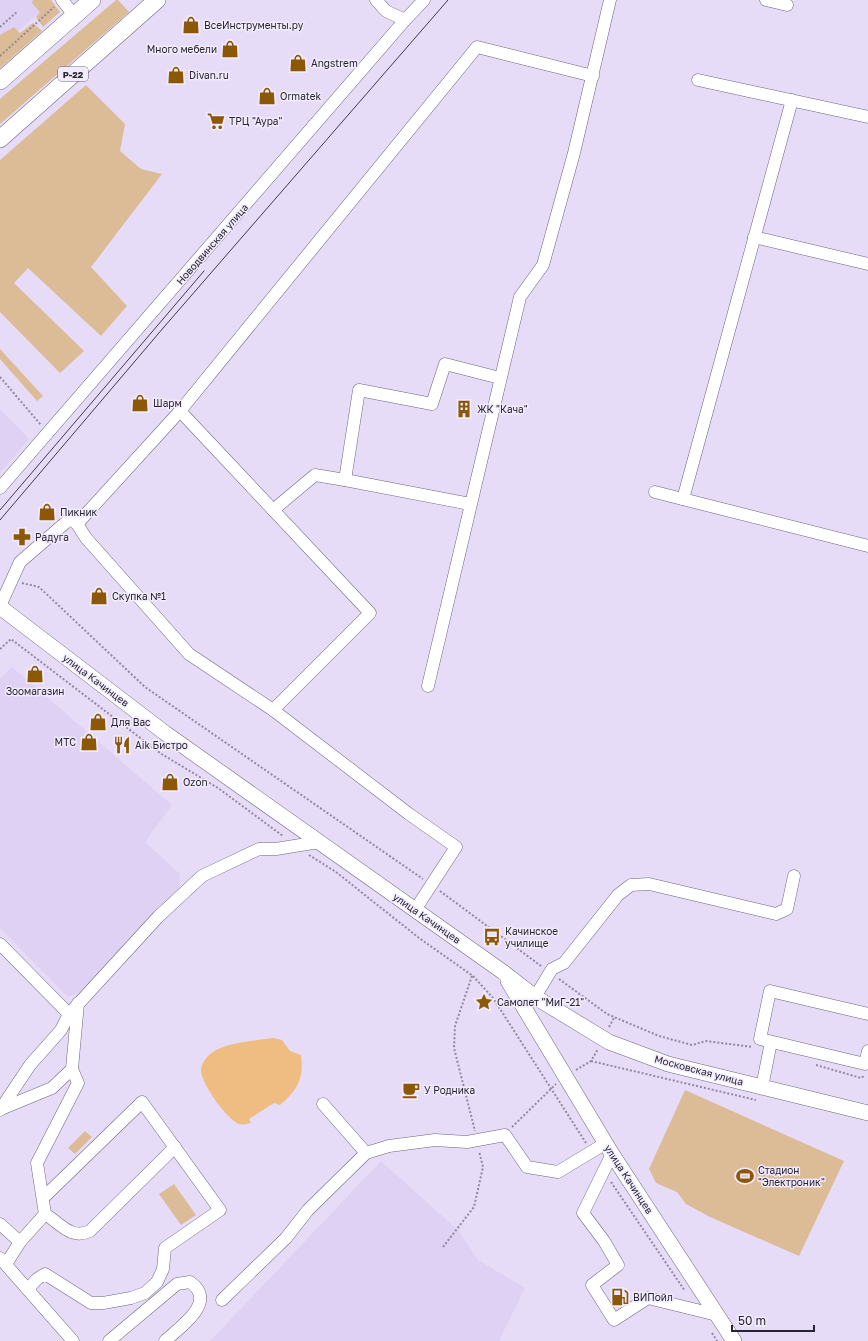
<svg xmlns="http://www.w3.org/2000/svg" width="868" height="1341" font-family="'Golos Text',sans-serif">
	<rect width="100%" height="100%" fill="#e7dcf8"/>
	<!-- built -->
	<g fill="#dfd1f4">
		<polygon points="0,0 51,0 53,1 0,47"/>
		<polygon points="0,409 29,439 0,473"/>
		<polygon points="12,667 172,805 145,842 180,874 179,890 83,991 68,997 0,928 0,678"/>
		<polygon points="381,1161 459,1231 478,1260 525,1288 499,1341 210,1341"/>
	</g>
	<!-- green -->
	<g fill="#dcbb97">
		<polygon points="33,0 51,0 60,12 43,27 36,17 40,12 32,3"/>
		<polygon points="116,0 118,0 129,12 0,124 0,99"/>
		<polygon points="33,23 42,31 0,68 0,35 14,27 20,33"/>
		<polygon points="86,85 125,124 120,151 141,169 162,174 91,267 127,306 101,336 28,268 14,283 84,351 60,373 0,312 0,160"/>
		<polygon points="0,349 43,396 37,401 0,359"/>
		<polygon points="685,1090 844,1161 799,1256 710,1217 686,1204 677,1192 656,1183 649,1169"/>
		<polygon points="85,1131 92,1137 75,1154 68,1148"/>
		<polygon points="174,1184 196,1215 181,1225 159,1194"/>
	</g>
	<!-- water -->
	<path fill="#efbc81" d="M273,1038L282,1040L290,1051L301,1055C304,1079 298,1089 280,1105L274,1103L249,1119L251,1123C246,1124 243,1125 239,1124C226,1119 203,1085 201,1072C200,1064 209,1053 216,1050C233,1042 254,1041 273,1038Z"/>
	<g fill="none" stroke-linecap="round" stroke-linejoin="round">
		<!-- minor casing -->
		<g stroke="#6e647d" stroke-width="13">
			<g id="minor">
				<polyline points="62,0 74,15"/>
				<polyline points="376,0 386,11 405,20"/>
				<polyline points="766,0 787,5"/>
				<polyline points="698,80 868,117"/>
				<polyline points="754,237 868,264"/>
				<polyline points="180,411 477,47 593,76"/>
				<polyline points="0,488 405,20 424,0"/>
				<polyline points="655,492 868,546"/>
				<polyline points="683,499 792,100"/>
				<polyline points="470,504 345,480 359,390 432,404 445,364 500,378"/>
				<polyline points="273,510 315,475 345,480"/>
				<polyline points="67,521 72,520 77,524 86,538 189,654 273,710 409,814 456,847 415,910"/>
				<polyline points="77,524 180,411 370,613 273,710"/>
				<polyline points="0,606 20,562 64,524"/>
				<polyline points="428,686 520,297 543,265 574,153 610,0"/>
				<polyline points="0,944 69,1014 61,1030 30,1065 0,1110"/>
				<polyline points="535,997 552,969 564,963 618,895 631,885 649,884 776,914 787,909 794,876"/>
				<polyline points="69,1014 158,917 202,876 259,849 276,849 319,842"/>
				<polyline points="868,1014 770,991 760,1039 865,1064 868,1051"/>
				<polyline points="762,1087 771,1042"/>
				<polyline points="323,1104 366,1153 389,1146 435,1140 467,1142 505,1135 527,1167 558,1172 606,1143"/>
				<polyline points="1,1109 52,1088 72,1069 78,1003"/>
				<polyline points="612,1154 583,1213 604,1241 618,1265 592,1285 614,1320 648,1298 717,1315"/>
				<path d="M45,1214C61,1224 71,1240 90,1231L175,1147"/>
				<polyline points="0,1224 20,1242 45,1214 37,1163 78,1083 72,1069"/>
				<polyline points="0,1258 73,1341"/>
				<polyline points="6,1264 20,1242"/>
				<polyline points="28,1289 37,1279 45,1274 91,1303 103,1303 131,1298 145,1293 157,1282 163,1269 165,1248 220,1210 142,1102 43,1198"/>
				<polyline points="222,1300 286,1238 308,1210 366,1153"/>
				<path d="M109,1341L177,1284L190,1282C218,1302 181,1326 165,1341"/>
			</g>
		</g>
		<!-- major casing -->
		<g stroke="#6e647d" stroke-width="16">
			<g id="major">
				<polyline points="0,607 165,733 503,972 535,997 609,1042 668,1064 868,1113"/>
				<polyline points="508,981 612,1154 734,1341"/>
			</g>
		</g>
		<!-- highway casing -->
		<g stroke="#6e647d" stroke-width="18">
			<g id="highway">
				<polyline points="0,81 92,0"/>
				<polyline points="0,139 157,0"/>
			</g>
		</g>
		<!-- path -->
		<g stroke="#91899d" stroke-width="2" stroke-dasharray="2 2" stroke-linecap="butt">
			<polyline points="0,27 18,11"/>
			<polyline points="0,56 54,7"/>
			<polyline points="0,377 41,425"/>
			<polyline points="22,583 39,587 145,687 423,879"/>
			<polyline points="0,649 11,639 160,753 218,788 283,836"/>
			<polyline points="309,855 336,872 419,938 473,976 493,998 586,1143"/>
			<polyline points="440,891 541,966"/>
			<polyline points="472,976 455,1026 454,1048 475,1131"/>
			<polyline points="559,979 607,1014 659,1036 692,1045 706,1041 753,1047"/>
			<polyline points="609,1027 614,1018"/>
			<polyline points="591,1061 756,1100"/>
			<polyline points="816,1065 861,1078 864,1076"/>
			<polyline points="576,1070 591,1061 598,1049"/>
			<polyline points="512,1127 556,1084"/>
			<polyline points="611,1182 685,1291"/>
			<polyline points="443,1247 474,1207 483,1167 479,1151"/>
			<polyline points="712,1333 717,1341"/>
		</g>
		<!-- minor -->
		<use href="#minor" stroke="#fff" stroke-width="12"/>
		<!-- major -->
		<use href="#major" stroke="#fff" stroke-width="15"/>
		<!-- highway -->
		<use href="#highway" stroke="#fff" stroke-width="17"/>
		<!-- tram -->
		<g stroke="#403b48" stroke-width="1">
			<polyline points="0,510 204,271"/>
			<polyline points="0,520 164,327 448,0"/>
		</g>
	</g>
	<!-- icons -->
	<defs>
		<g id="shop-bare" transform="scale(1.38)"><path d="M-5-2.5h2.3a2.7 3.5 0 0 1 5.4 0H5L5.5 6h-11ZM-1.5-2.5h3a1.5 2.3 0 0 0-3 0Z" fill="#8c5805" stroke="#f2ebfd" stroke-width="2.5" paint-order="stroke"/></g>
		<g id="supermarket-bare" transform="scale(1.38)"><path d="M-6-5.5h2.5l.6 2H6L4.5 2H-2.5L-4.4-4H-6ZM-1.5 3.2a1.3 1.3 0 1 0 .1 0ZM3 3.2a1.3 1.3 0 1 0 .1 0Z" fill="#8c5805" stroke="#f2ebfd" stroke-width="2.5" paint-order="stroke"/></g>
		<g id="building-bare" transform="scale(1.38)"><path d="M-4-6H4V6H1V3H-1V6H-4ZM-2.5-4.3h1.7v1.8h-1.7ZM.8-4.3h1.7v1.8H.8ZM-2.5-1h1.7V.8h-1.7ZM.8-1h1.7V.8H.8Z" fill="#8c5805" stroke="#f2ebfd" stroke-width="2.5" paint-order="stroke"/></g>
		<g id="pharmacy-bare" transform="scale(1.38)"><path d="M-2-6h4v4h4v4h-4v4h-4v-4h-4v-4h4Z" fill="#8c5805" stroke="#f2ebfd" stroke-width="2.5" paint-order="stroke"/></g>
		<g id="restaurant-bare" transform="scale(1.38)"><path d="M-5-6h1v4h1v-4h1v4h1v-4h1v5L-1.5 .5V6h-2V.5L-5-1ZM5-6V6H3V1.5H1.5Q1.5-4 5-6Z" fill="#8c5805" stroke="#f2ebfd" stroke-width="2.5" paint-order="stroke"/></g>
		<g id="bus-bare" transform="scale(1.38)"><path d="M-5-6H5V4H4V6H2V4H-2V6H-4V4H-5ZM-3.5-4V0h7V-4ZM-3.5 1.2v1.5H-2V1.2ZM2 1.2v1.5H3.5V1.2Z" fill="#8c5805" stroke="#f2ebfd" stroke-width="2.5" paint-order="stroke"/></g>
		<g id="sight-bare" transform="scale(1.38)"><path d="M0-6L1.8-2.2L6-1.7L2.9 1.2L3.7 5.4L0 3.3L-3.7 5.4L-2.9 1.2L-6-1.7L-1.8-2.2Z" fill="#8c5805" stroke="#f2ebfd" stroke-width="2.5" paint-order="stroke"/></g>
		<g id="cafe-bare" transform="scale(1.38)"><path d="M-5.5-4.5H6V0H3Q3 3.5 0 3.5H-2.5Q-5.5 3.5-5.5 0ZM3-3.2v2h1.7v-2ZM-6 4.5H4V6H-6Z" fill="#8c5805" stroke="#f2ebfd" stroke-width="2.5" paint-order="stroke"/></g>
		<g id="stadium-bare" transform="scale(1.38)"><path d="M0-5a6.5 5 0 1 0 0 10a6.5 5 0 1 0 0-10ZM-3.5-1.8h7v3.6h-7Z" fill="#8c5805" stroke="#f2ebfd" stroke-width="2.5" paint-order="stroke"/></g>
		<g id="fuel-bare" transform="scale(1.38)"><path d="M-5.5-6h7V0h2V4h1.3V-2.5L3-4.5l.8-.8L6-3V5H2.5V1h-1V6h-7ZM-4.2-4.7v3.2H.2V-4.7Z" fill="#8c5805" stroke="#f2ebfd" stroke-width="2.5" paint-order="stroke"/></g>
	</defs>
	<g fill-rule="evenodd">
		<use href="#shop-bare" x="191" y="25"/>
		<use href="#shop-bare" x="230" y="49"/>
		<use href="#shop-bare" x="298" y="63"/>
		<use href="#shop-bare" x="176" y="75"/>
		<use href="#shop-bare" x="267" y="96"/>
		<use href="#supermarket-bare" x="216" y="121"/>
		<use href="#shop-bare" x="140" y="403"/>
		<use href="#building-bare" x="464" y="409"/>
		<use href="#shop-bare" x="47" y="512"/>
		<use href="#pharmacy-bare" x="22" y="537"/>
		<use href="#shop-bare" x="99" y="596"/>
		<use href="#shop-bare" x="35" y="674"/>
		<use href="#shop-bare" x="98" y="722"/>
		<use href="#shop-bare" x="89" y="742"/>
		<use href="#restaurant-bare" x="122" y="745"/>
		<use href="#shop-bare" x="170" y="782"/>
		<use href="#bus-bare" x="492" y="937"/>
		<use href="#sight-bare" x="484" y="1002"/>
		<use href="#cafe-bare" x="411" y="1090"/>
		<use href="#stadium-bare" x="745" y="1176"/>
		<use href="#fuel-bare" x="620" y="1297"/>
	</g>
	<g text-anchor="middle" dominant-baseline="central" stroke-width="3" stroke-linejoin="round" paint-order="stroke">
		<!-- shield labels -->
		<rect fill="#f2ebfd" stroke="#65606e" stroke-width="1" x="58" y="67" width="30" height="14" rx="3"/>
		<g font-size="9" font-weight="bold" fill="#292530">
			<text x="73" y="74">Р-22</text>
		</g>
		<!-- poi labels -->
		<g font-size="10" fill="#292530" stroke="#f2ebfd" text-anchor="start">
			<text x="204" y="25">ВсеИнструменты.ру</text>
			<text x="217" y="49" text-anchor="end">Много мебели</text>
			<text x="311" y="63">Angstrem</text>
			<text x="189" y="75">Divan.ru</text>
			<text x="280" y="96">Ormatek</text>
			<text x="229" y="121">ТРЦ "Аура"</text>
			<text x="153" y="403">Шарм</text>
			<text x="477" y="409">ЖК "Кача"</text>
			<text x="60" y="512">Пикник</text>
			<text x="35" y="537">Радуга</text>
			<text x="112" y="596">Скупка №1</text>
			<text x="35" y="691" text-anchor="middle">Зоомагазин</text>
			<text x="111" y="722">Для Вас</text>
			<text x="76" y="742" text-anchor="end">МТС</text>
			<text x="135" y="745">Aik Бистро</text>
			<text x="183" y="782">Ozon</text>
			<text x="505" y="931">Качинское<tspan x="505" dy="12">училище</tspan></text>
			<text x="497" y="1002">Самолет "МиГ-21"</text>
			<text x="424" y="1090">У Родника</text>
			<text x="758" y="1170">Стадион<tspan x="758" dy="12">"Электроник"</tspan></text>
			<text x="633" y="1297">ВИПойл</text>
		</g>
		<!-- street labels -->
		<g font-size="10" fill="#292530" stroke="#f2ebfd">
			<text transform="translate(212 244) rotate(-49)">Новодвинская улица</text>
			<text transform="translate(96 680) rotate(37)">улица Качинцев</text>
			<text transform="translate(427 918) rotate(35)">улица Качинцев</text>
			<text transform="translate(699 1070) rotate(15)">Московская улица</text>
			<text transform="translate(629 1179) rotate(57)">улица Качинцев</text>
		</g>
	</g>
	<!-- scale -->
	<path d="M732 1325v6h82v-6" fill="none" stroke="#292530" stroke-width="2"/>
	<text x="738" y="1325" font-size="12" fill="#292530" stroke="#f2ebfd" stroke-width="3" paint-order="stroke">50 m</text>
</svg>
